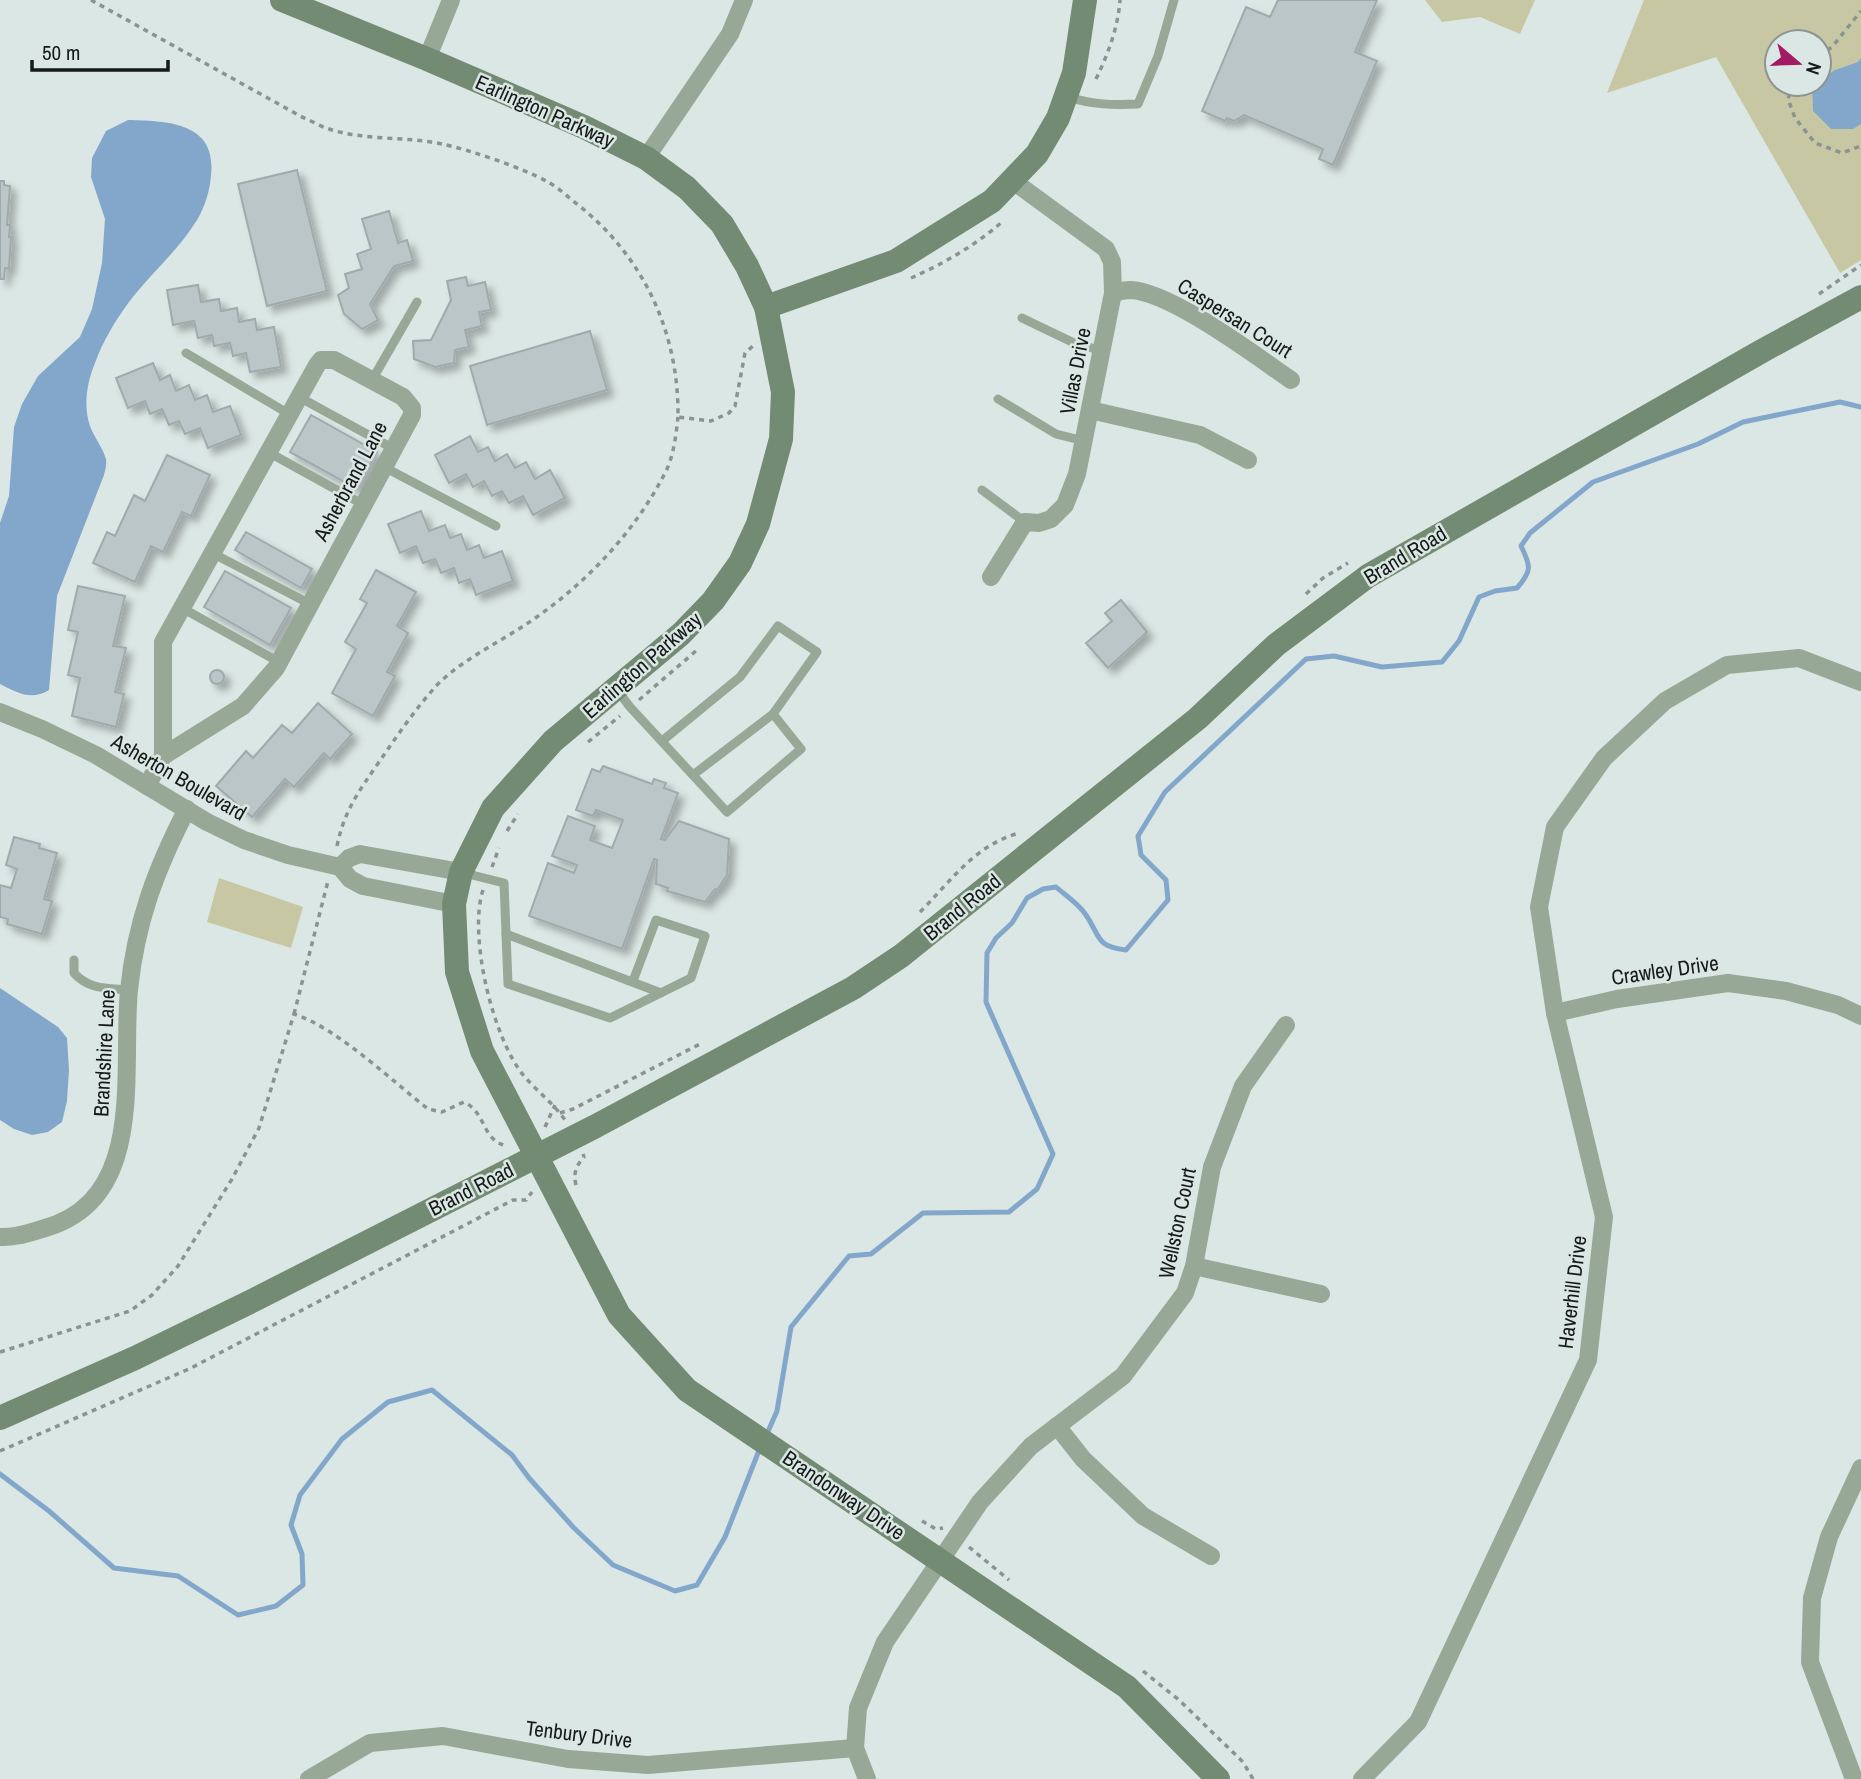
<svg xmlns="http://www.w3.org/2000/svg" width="1861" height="1779" font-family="'Archivo Narrow',sans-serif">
	<defs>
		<filter id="shadow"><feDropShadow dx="6" dy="6" stdDeviation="3.5" flood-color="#0004"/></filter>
	</defs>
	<rect width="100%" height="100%" fill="#dbe7e4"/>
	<!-- green -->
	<g fill="#c7c8a3" fill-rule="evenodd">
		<polygon points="1425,0 1535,0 1520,34 1480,17 1442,22"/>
		<path d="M1644,0H1861V260L1840,273L1716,57L1607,93ZM1777,42H1819V84H1777Z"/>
		<polygon points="219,878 303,907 291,948 207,922"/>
	</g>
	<!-- water -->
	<g fill="#83a7cb">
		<polygon points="1861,58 1861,124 1853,129 1831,129 1813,111 1812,84 1819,84 1819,80 1835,70 1858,62"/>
		<path d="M128,120C167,121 217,122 211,175C210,190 205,207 197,220C178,251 150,274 129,302C115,321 103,341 95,363C87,382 83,406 90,426C94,437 103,448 106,459C107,464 105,471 104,475L57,596L49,690C31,701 18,693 0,684V523L9,496L14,427L22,404L38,376L80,337L92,309L102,263L105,219L91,177L92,158L106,131Z"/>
		<polygon points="0,988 58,1027 67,1038 69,1070 67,1101 62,1122 48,1132 32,1135 14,1129 0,1120"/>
	</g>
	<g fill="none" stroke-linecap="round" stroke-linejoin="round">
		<!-- stream -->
		<g stroke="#83a7cb" stroke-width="5">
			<path d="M766,1436L777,1411L791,1327L849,1256L871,1254L923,1213L1009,1212L1037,1189L1053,1154L986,1002L987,953L996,938L1012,923L1027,898L1043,889L1056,887C1065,895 1079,904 1086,915C1101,937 1095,946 1126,950L1168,900L1166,880L1141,855L1138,836L1165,792L1306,659L1334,656L1382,667L1442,662L1459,641L1479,597L1495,591L1517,588C1532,571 1531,566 1521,546L1530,533L1593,482L1698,444L1743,422L1840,402L1861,407"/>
			<polyline points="0,1474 49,1511 114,1568 178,1576 238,1615 276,1606 303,1585 302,1554 291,1525 300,1495 342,1439 388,1402 432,1390 512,1455 529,1478 574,1528 613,1565 675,1591 697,1585 725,1537 760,1448"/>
		</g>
	</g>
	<!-- building -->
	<g fill="#bac6c8" stroke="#9faaad" stroke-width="2" filter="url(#shadow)">
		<polygon points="1278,0 1377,0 1355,52 1377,61 1333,165 1319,159 1323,149 1244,115 1234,121 1227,118 1225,121 1202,111 1246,7 1270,17"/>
		<polygon points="297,170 327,291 267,306 238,184"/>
		<polygon points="0,181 4,181 4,185 10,186 7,225 10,225 9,237 11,237 9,268 5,268 4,279 0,279"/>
		<polygon points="389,211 398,243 407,240 413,261 394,266 370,304 378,320 362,329 344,314 338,295 349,288 345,274 362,269 357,254 371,249 362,219"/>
		<polygon points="466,277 468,286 485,282 491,310 479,312 482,326 465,330 469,347 455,350 454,363 435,367 414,359 413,341 431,340 451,300 447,281"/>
		<polygon points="198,285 201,302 219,299 221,311 237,308 239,322 255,319 257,330 274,327 281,367 250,372 246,353 233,356 230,343 214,346 212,335 198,338 194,321 173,325 167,290"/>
		<polygon points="590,331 607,390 487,425 470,366"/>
		<polygon points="153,363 160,380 170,375 176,391 189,385 195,400 207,395 213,412 230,406 241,435 208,448 200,428 185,434 179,421 169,425 162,409 150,414 145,401 128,408 116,378"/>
		<polygon points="311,415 377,452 357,489 290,452"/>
		<polygon points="470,436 478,452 488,447 495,461 507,454 515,468 526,462 535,479 550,470 565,498 533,515 523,496 509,503 502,491 492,496 484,481 473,487 466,474 449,483 435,455"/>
		<polygon points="167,455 210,475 191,516 182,512 163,552 151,546 135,582 93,563 107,532 115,536 134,495 145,501"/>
		<polygon points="421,511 429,531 445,525 450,538 461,534 467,550 479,545 484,558 502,551 513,581 476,595 470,579 459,583 454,568 441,573 435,559 423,563 416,546 400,553 388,524"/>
		<polygon points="246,532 312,569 301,588 235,550"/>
		<polygon points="376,570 416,592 397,626 408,633 387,672 395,676 373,716 332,693 356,649 345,642 367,603 360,599"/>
		<polygon points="225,571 291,608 270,645 204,607"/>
		<polygon points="78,586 125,596 113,646 126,648 115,692 124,694 116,727 72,716 80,678 68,675 78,632 68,630"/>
		<polygon points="1121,600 1147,632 1108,668 1086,643 1112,621 1105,613"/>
		<circle cx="217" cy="677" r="7"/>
		<polygon points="318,703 352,734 330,759 324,753 294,787 285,779 252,817 216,786 246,751 253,758 282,725 292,733"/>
		<polygon points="603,766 652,784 654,779 666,783 664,788 678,793 661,839 665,840 679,821 729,839 727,875 717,890 715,889 705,902 667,891 668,888 656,884 657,860 654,859 622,949 529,916 548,863 574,873 577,865 552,856 568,816 595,826 590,840 612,848 623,820 596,810 593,816 576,810 592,769 600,772"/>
		<polygon points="14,837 40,844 39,848 57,853 44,899 52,901 42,934 7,924 8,919 0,917 0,885 11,888 17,869 6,865"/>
	</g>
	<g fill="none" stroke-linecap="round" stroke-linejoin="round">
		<!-- path -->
		<g stroke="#8a9391" stroke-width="3.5" stroke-dasharray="5 5" stroke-linecap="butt">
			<path d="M91,0L302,117C310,120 318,125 326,128C362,141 405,136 442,144C470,150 523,168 548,182C557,187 565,194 573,201C642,253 679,331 678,417L711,421L729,413L735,406L745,353L754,345"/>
			<polyline points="1819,56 1832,47 1861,11"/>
			<path d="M1096,79C1108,54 1118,28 1120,0"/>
			<polyline points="1793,84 1788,99 1795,118 1815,143 1842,153 1861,146"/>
			<path d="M911,278C943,264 976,245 1002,222"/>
			<polyline points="1819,294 1861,265"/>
			<polyline points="1306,594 1323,578 1348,563"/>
			<polyline points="639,700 697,650"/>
			<polyline points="588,742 620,716"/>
			<polyline points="507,831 518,814"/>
			<path d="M337,846C344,811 359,791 379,762C397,736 416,708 437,685C462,660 496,644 525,625C583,587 636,532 667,469C674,453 676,435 678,417"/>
			<polyline points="492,867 499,848"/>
			<path d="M483,890C468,936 493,1039 524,1076C537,1091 553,1103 565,1120"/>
			<path d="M920,912C951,881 975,845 1019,833"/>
			<polyline points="294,1014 328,881"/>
			<polyline points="560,1113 573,1109 702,1043"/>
			<polyline points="545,1127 555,1105"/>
			<path d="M576,1185C573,1173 576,1166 584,1157L583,1154"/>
			<path d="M0,1352L130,1311L152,1295L178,1266L232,1179L259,1128L294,1014C337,1028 391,1080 428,1109L442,1112L464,1102C487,1113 481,1140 507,1146"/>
			<polyline points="0,1451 191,1368 513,1200 526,1200 532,1192"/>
			<polyline points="922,1521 936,1529 943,1528"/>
			<polyline points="969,1547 1009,1580"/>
			<polyline points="1143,1671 1179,1700 1243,1762 1253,1779"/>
		</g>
		<!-- lane -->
		<g stroke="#98a897" stroke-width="9">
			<path d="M1069,97C1092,105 1114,105 1138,104L1158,56L1174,0"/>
			<polyline points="1022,318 1072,342 1102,351"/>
			<polyline points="186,353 289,414"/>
			<polyline points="372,380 417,302"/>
			<polyline points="299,397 394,449"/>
			<polyline points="998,399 1056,434 1084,441"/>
			<polyline points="268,452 364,505"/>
			<polyline points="384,467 496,526"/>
			<polyline points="982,490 1025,522"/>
			<polyline points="212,553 310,604"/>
			<polyline points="182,608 279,662"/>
			<polyline points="617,690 630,707 727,812 801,749 773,714 817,652 778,626 740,677 662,741"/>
			<polyline points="693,775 773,714"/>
			<polyline points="464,873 504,883 508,984 610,1018 691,978 705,936 656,920 633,981"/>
			<polyline points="506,934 661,993"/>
			<path d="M74,960V973C89,990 108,988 129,990"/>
		</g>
		<!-- street -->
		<g stroke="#98a897" stroke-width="18">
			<polyline points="427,59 451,0"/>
			<polyline points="646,158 730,34 744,0"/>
			<path d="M1113,293C1118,292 1124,290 1130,290C1170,291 1256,356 1291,380"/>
			<polyline points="1090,410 1200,435 1248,460"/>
			<polyline points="991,577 1025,522 1039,523 1051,519 1065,505 1077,474 1113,293 1112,262 1106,249 1013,181"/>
			<polyline points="0,712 42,729 96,755 207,822 244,840 288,855 340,867 350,879 363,886 454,904"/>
			<polyline points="147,786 163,756 163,642 317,365 321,360 334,360 403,397 412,408 412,415 276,668 243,706 163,756"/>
			<polyline points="340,867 349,858 360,854 461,872"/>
			<polyline points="1555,1013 1617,999 1728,983 1786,991 1838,1005 1861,1016"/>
			<path d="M0,1237C14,1238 28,1233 42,1229C148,1201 121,1073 129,990C136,922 156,869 187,809"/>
			<polyline points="1194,1266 1321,1294"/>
			<polyline points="1057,1426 1083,1459 1143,1516 1211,1556"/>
			<polyline points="309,1779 370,1743 443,1736 568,1759 648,1765 855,1748"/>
			<polyline points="867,1779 855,1748 858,1708 885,1642 980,1502 1031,1446 1123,1376 1185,1293 1194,1266 1212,1167 1243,1086 1286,1025"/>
			<polyline points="1362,1779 1418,1722 1588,1360 1604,1217 1555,1013 1539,907 1555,827 1604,758 1665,701 1727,665 1799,658 1861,682"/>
			<polyline points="1854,1779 1810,1662 1812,1598 1829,1537 1861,1468"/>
		</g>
		<!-- secondary -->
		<g stroke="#748b73" stroke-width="24">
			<polyline points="282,0 427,59 584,127 646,158 687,188 722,224 747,266 766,307 783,392 781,439 758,524 740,563 713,601 681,634 553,741 493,808 461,872 454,904 457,972 482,1051 619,1315 687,1390 1127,1687 1218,1779"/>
			<polyline points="766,307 896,261 992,201 1037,154 1058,118 1074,73 1085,0"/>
			<polyline points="0,1418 135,1358 252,1301 596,1126 853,988 901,956 1197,719 1276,645 1368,576 1762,351 1861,297"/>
		</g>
	</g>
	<g text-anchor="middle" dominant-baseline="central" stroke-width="5" stroke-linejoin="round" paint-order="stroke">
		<!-- street labels -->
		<g font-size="21" fill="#161a19" stroke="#dbe7e4">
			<text transform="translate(545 111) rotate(24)">Earlington Parkway</text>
			<text transform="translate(1235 318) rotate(32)">Caspersan Court</text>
			<text transform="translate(1075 371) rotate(-79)">Villas Drive</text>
			<text transform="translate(350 481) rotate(-62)">Asherbrand Lane</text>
			<text transform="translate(1405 555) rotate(-31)">Brand Road</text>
			<text transform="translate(642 665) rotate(-41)">Earlington Parkway</text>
			<text transform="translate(179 777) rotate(30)">Asherton Boulevard</text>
			<text transform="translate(962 907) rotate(-39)">Brand Road</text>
			<text transform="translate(1665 970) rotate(-8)">Crawley Drive</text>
			<text transform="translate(104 1053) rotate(-87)">Brandshire Lane</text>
			<text transform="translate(471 1189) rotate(-27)">Brand Road</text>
			<text transform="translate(1177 1223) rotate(-78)">Wellston Court</text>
			<text transform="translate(1572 1292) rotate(-83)">Haverhill Drive</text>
			<text transform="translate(844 1495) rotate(34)">Brandonway Drive</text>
			<text transform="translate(579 1734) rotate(7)">Tenbury Drive</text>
		</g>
	</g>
	<!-- north arrow -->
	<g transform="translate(1798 63) rotate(109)"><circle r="33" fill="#dbe7e4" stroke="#8c9593" stroke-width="2"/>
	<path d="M0-5L12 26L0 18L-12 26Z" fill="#a21a64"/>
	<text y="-10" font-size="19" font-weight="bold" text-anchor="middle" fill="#161a19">N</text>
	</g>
	<!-- scale -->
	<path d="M32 60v10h136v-10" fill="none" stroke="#161a19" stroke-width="3.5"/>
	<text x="42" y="60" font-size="21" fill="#161a19" stroke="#dbe7e4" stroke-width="5" paint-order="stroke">50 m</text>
</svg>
